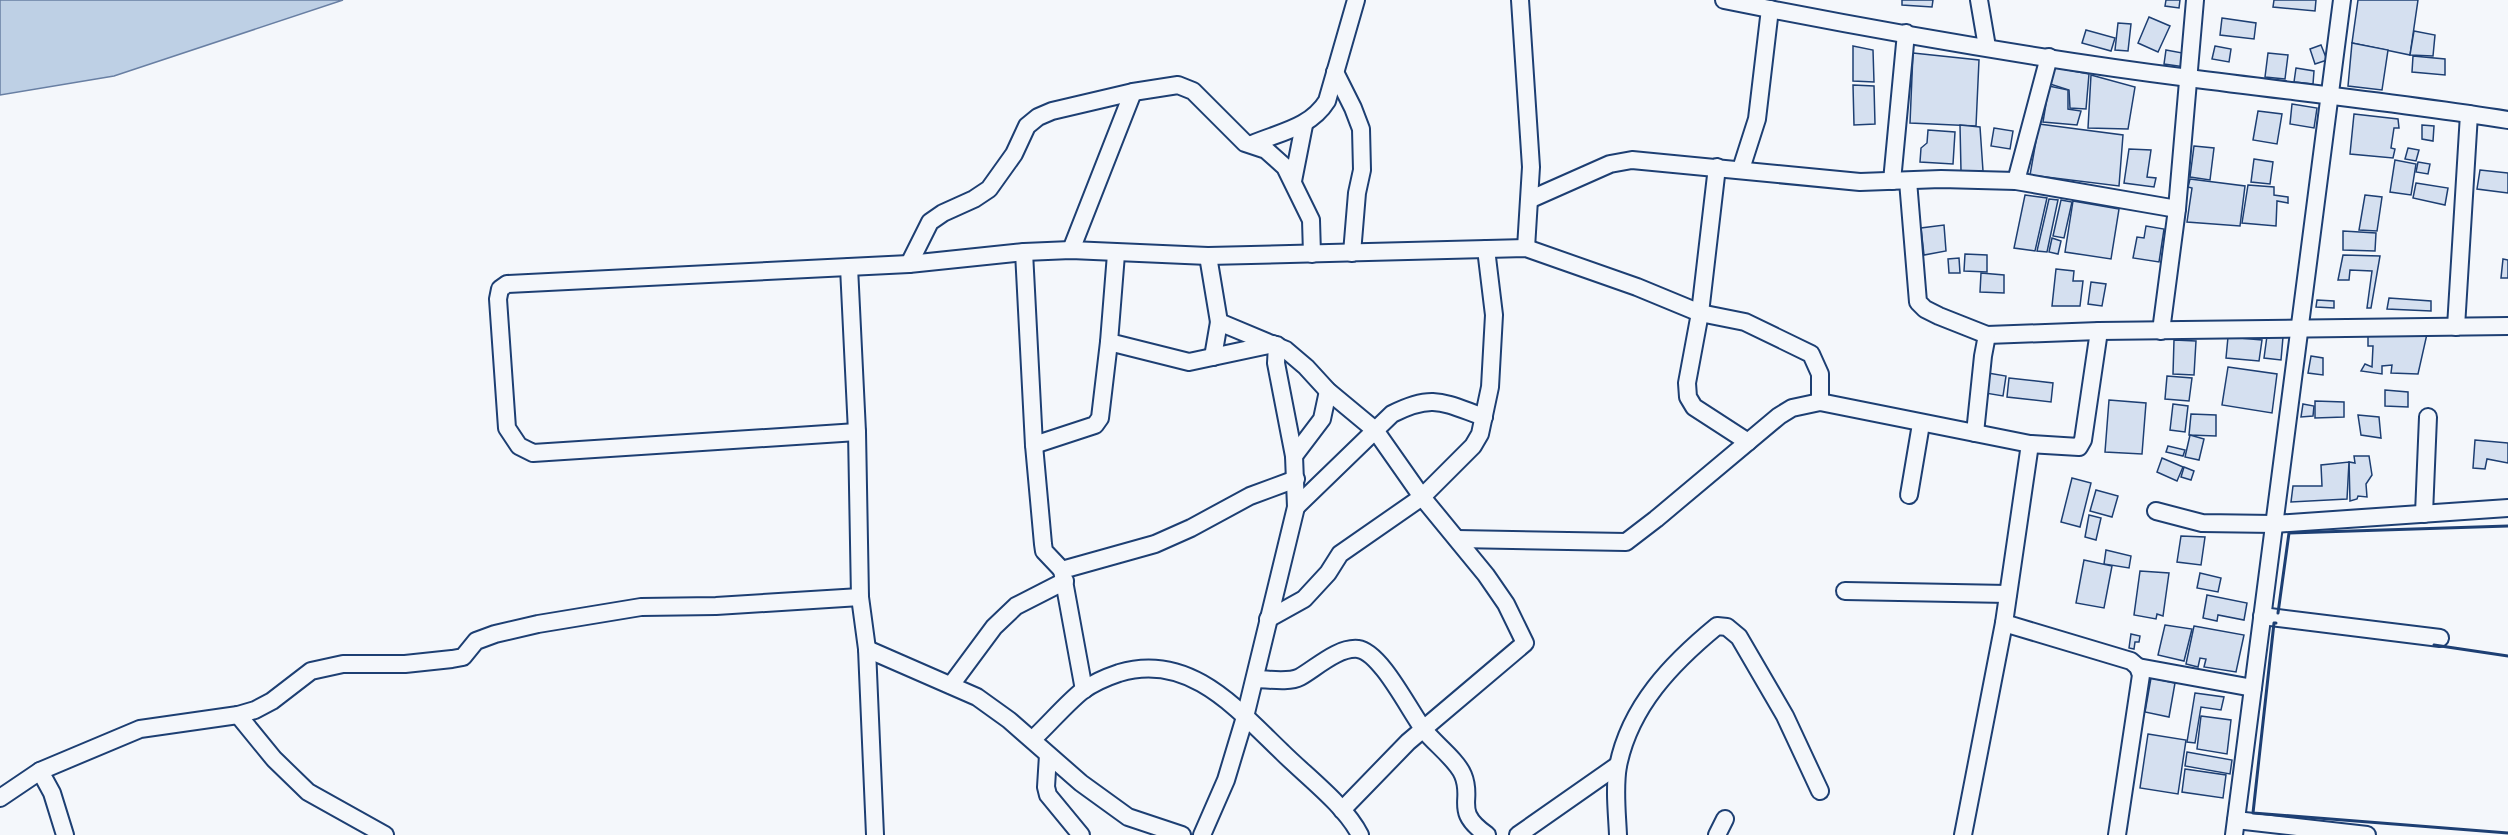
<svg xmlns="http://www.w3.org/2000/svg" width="2508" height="835" font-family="'Noto Sans',sans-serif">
	<rect width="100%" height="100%" fill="#f4f7fb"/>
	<!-- water -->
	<polygon fill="#bed0e5" stroke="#687fa3" stroke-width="1.5" points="0,0 343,0 114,76 0,95"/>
	<!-- building -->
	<g fill="#d5e0f0" stroke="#1d3f73" stroke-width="1.5">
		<polygon points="1902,0 1933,0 1932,7 1902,5"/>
		<polygon points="2166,0 2180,0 2179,8 2165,6"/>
		<polygon points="2274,0 2316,0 2315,11 2273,7"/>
		<polygon points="2358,0 2418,0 2410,55 2352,43"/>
		<polygon points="2149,17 2170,26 2158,52 2138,43"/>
		<polygon points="2222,18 2256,23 2254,39 2220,35"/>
		<polygon points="2118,23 2131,24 2128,51 2115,50"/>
		<polygon points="2086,30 2115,38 2111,51 2082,43"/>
		<polygon points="2414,31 2435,35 2433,56 2410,55"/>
		<polygon points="2352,43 2388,50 2382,90 2348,86"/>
		<polygon points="2321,45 2327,60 2315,64 2310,49"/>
		<polygon points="1853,46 1873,50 1874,82 1853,81"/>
		<polygon points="2215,46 2231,49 2229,62 2212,59"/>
		<polygon points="2166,50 2188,54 2185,67 2164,64"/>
		<polygon points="1913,53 1979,60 1976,126 1910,123"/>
		<polygon points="2268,53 2288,55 2285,79 2265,77"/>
		<polygon points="2413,56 2445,59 2445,75 2412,72"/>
		<polygon points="2052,67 2089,74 2086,109 2070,108 2069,90 2050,84"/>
		<polygon points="2296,68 2314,71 2313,84 2294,82"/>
		<polygon points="2091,75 2135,87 2128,129 2088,128"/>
		<polygon points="1853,85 1874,86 1875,124 1854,125"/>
		<polygon points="2049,86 2068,90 2068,109 2081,111 2077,125 2043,122"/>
		<polygon points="2292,104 2317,108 2314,128 2290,124"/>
		<polygon points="2258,111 2282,114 2277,144 2253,140"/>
		<polygon points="2354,114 2398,119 2399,128 2394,128 2391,148 2395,149 2393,158 2350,154"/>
		<polygon points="2039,124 2123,135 2119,186 2030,175"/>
		<polygon points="1960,125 1980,127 1983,171 1961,171"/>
		<polygon points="2422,125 2434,126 2433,141 2422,139"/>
		<polygon points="1994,128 2013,131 2010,149 1991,146"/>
		<polygon points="1928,130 1955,132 1953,164 1920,162 1921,148 1927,143"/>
		<polygon points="2194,146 2214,148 2210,180 2190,177"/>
		<polygon points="2408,148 2419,150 2416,161 2405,159"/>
		<polygon points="2129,149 2151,150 2147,177 2156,178 2154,187 2124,183"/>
		<polygon points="2254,159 2273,162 2270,184 2251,182"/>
		<polygon points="2395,160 2416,164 2411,195 2390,192"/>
		<polygon points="2418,162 2430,164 2428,174 2416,172"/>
		<polygon points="2480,170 2508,173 2508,193 2477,189"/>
		<polygon points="2190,179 2245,186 2240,226 2187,222 2192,188 2188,187"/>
		<polygon points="2416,183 2448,188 2445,205 2413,198"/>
		<polygon points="2248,185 2274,187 2274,195 2288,197 2288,203 2277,201 2276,226 2242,223"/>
		<polygon points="2025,195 2047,198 2035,251 2014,248"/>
		<polygon points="2365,195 2382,197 2377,231 2359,230"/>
		<polygon points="2049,199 2058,200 2047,252 2037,251"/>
		<polygon points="2061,200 2072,202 2064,238 2053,236"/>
		<polygon points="2073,201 2119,209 2111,259 2065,252"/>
		<polygon points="1944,225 1946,251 1924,255 1921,228"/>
		<polygon points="2146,226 2164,229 2159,262 2133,258 2137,237 2144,238"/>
		<polygon points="2343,231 2376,233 2375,251 2343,250"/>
		<polygon points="2052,238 2061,241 2058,254 2049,252"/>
		<polygon points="1965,254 1987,255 1987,272 1964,271"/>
		<polygon points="2343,255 2380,256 2371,308 2367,308 2372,271 2350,270 2349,280 2338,280"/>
		<polygon points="1959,258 1960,273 1949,273 1948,259"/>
		<polygon points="2503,259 2508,260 2508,278 2501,278"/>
		<polygon points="2056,269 2074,271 2073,281 2083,281 2080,306 2052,306"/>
		<polygon points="1981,273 2004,275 2004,293 1980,292"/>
		<polygon points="2091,282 2106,284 2102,306 2088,304"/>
		<polygon points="2389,298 2431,301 2431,311 2387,309"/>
		<polygon points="2317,300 2334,301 2334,308 2316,307"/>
		<polygon points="2368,331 2427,334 2418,374 2391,373 2392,365 2382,366 2382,374 2361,371 2365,364 2372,367 2373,346 2368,346"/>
		<polygon points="2267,336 2283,337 2281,360 2264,358"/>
		<polygon points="2228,337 2262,340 2259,361 2226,358"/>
		<polygon points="2174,340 2196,341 2194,375 2173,374"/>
		<polygon points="2311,356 2323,358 2323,375 2308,373"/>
		<polygon points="2228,367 2277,374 2272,413 2222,405"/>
		<polygon points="1988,373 2006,376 2003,396 1985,393"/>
		<polygon points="2167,376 2192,378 2189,401 2165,399"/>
		<polygon points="2009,378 2053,383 2051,402 2007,397"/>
		<polygon points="2385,390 2408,392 2408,407 2385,406"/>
		<polygon points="2109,400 2146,403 2142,454 2105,452"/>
		<polygon points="2315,401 2344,402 2344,417 2315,418"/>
		<polygon points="2173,404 2188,406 2185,432 2170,430"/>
		<polygon points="2303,404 2314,406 2313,416 2301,417"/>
		<polygon points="2191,414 2216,415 2216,436 2189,435"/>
		<polygon points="2358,415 2379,417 2381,438 2361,435"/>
		<polygon points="2190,435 2204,439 2199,460 2185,457"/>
		<polygon points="2475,440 2508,443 2508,463 2487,459 2485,469 2473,468"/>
		<polygon points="2168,446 2185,450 2183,456 2166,452"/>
		<polygon points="2354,456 2369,456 2372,475 2366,484 2367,497 2358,496 2357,499 2350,501 2349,462 2355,463"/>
		<polygon points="2162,458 2183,467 2177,481 2157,472"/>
		<polygon points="2349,462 2347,499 2291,502 2293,486 2322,486 2321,465"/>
		<polygon points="2184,467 2194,471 2191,480 2181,477"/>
		<polygon points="2072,478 2091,483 2080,527 2061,522"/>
		<polygon points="2096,490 2118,496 2112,517 2090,511"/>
		<polygon points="2089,515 2101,518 2096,540 2085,537"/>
		<polygon points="2181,536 2205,537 2201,565 2177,562"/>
		<polygon points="2106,550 2131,556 2129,568 2104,564"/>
		<polygon points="2084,560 2112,566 2104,608 2076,603"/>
		<polygon points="2140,571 2169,573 2163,616 2157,614 2156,619 2134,615"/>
		<polygon points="2200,573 2221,578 2218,592 2197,588"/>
		<polygon points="2207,595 2247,603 2244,620 2218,615 2217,621 2203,618"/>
		<polygon points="2165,625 2192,629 2184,661 2158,655"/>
		<polygon points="2194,626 2244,635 2236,672 2204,667 2206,659 2200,658 2198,667 2186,664"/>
		<polygon points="2131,634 2140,636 2139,642 2135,642 2134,649 2129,648"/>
		<polygon points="2151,678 2175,683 2169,717 2145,712"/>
		<polygon points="2195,693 2224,697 2221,710 2201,707 2195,743 2187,742"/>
		<polygon points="2201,716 2231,720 2227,754 2197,749"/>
		<polygon points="2148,734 2186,740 2178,794 2140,788"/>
		<polygon points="2187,752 2232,760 2230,774 2185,766"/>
		<polygon points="2185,769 2226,775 2223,798 2182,792"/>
	</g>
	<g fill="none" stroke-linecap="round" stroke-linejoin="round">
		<!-- minor casing -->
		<g stroke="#1d3f73" stroke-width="20">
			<g id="minor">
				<polyline points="1520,0 1531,167 1526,248"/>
				<path d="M1724,0C1878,31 2033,58 2189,78C2295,92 2402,103 2508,120"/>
				<polyline points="1979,0 1987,47"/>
				<polyline points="1335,72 1353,108 1361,129 1362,170 1357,193 1352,253"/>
				<path d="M1252,144C1280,132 1310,128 1327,101L1356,0"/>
				<polyline points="1717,167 1700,313 1687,383 1688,397 1694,407 1748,442"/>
				<polyline points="1741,169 1757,119 1770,9"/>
				<polyline points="1293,181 1304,125"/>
				<polyline points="1892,181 1906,33"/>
				<polyline points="1908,181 1918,302 1925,309 1939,316 1987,335 2099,331 2508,326"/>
				<polyline points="2016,181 2049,57"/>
				<polyline points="1531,199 1610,164 1632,160 1860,182 1941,179 2016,181 2177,209"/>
				<polyline points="1071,250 1133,92"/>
				<polyline points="1024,252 1034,445 1043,544 1044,551 1062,570"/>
				<polyline points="1116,254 1109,342 1189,362 1273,344"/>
				<polyline points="1208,256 1219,322 1286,350 1306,367 1328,391 1375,430 1422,497 1486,575 1506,604 1525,643 1408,742 1342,810"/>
				<polyline points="909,264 930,222 943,213 974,199 989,189 1014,154 1027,126 1038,117 1052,111 1133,92 1178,85 1193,91 1245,143 1266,150 1285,167 1311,220 1312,254"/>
				<polyline points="849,267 857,432 860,597 867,649 875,835"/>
				<polyline points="2456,327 2469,114"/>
				<polyline points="2161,331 2177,209 2195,0"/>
				<polyline points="1213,357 1219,322"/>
				<polyline points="857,432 533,453 519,446 507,428 498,299 500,289 507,284 909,264 1024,252 1071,250 1208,256 1526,248 1637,287 1700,313 1745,322 1811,354 1820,374 1820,402"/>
				<polyline points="1975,433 1983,356 1987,335"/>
				<polyline points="1034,445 1095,425 1100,418 1109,342"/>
				<polyline points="1294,456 1322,419 1328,391"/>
				<polyline points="1909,495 1921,424"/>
				<path d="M1296,507L1392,414C1433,393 1444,403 1484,417"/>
				<polyline points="2156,511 2202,523 2274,524 2508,508"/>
				<polyline points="2424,514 2428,417"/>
				<polyline points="1457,539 1626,542 1656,519 1779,416 1792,408 1820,402 2030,444 2079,447 2083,440 2099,331"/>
				<polyline points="1845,591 2008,594"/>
				<polyline points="2262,616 2440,638"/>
				<polyline points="1268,619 1304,599 1328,573 1340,554 1422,497 1473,446 1480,434 1490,387 1494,315 1486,249"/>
				<polyline points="2004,623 2131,661 2138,667 2141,675 2117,835"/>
				<polyline points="867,649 977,697 1009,720 1081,783 1128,817 1182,835"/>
				<polyline points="2138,667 2253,688"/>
				<path d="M1255,679C1267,679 1289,683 1300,677C1316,668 1338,647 1358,649C1381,652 1410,712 1424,730C1434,743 1457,760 1463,775C1474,801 1452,810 1487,835"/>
				<polyline points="951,685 994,627 1016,606 1065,581"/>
				<polyline points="1084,690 1062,570 1155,544 1191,528 1250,496 1296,479"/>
				<polyline points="238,715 274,759 308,792 385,835"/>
				<path d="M1033,739C1050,723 1065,705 1082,691C1093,683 1107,677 1119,673C1189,652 1236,708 1282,752C1306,776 1345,805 1360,835"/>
				<polyline points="1048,755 1046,787 1048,795 1081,835"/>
				<polyline points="0,798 40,771"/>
				<polyline points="2236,820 2367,835"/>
				<polyline points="65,835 52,793 40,771 140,729 238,715 255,710 272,701 311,671 343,664 405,664 452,659 463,657 476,641 495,634 538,624 641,607 716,606 860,597"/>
				<polyline points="1202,835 1226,780 1245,717 1296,507 1294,456 1276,363 1277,345"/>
				<polyline points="1518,835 1618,765"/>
				<path d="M1618,835C1617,812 1614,788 1618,766C1630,706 1672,663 1717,626L1727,627L1739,637L1785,716L1820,791"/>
				<polyline points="1717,835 1725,819"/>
				<polyline points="1963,835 2004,623 2030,444"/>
				<polyline points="2234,835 2342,0"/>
			</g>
		</g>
		<!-- minor -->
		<use href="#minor" stroke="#f4f7fb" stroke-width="16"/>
		<!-- wall -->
		<g stroke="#1d3f73" stroke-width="3">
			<polyline points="2278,613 2289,533 2508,526"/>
			<polyline points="2276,623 2274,623 2253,813 2508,833"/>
			<polyline points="2434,645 2508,656"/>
		</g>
	</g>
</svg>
